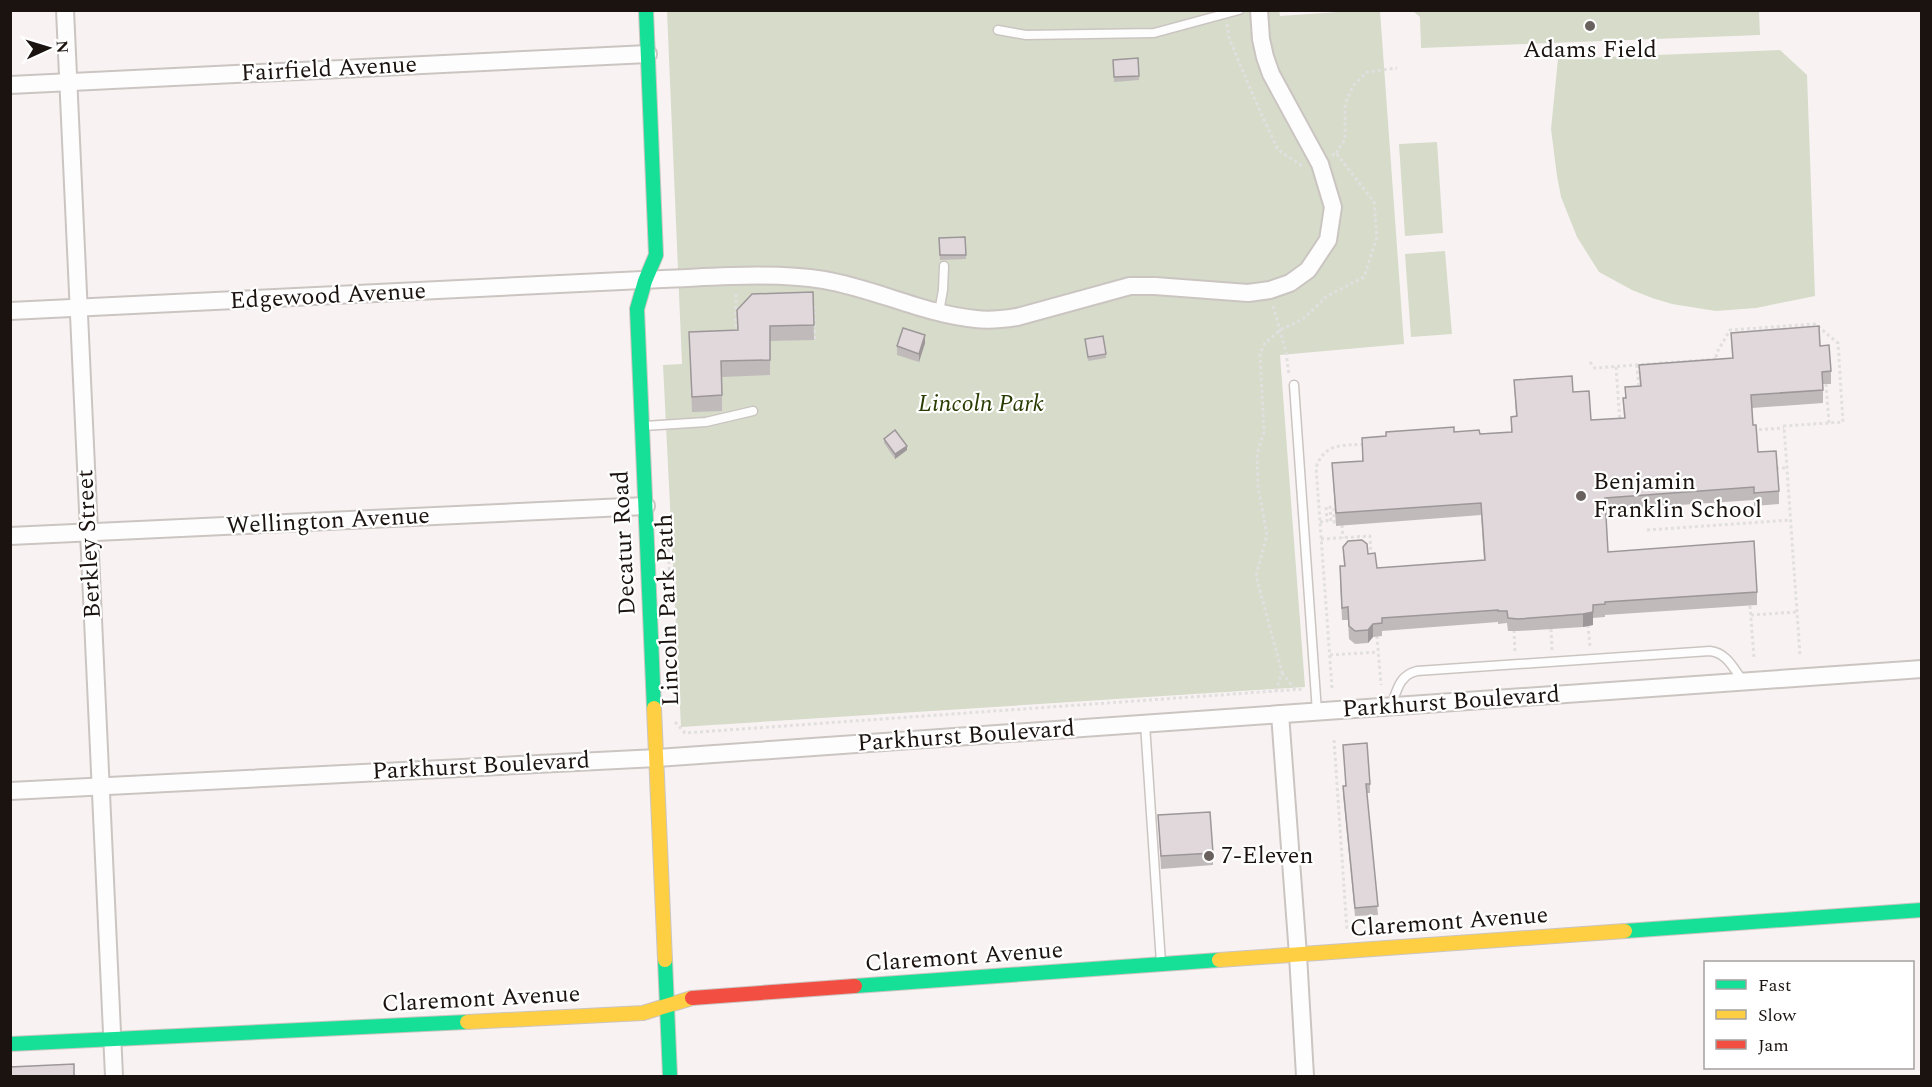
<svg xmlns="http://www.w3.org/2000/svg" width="1932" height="1087" font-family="Spectral,serif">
	<rect width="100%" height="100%" fill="#f8f3f2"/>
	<!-- green -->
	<g fill="#d6dbca">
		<polygon points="1279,10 1280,16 1353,11 1380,11 1404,344 1280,355 1305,687 681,727 663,365 682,364 667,11"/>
		<polygon points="1413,11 1759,11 1760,35 1421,48 1420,17"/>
		<polygon points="1780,50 1807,75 1815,296 1756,308 1716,311 1672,304 1652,298 1632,290 1599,272 1577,237 1561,197 1557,176 1551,129 1558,59"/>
		<polygon points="1437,142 1443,233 1405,236 1399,144"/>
		<polygon points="1445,251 1452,334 1411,337 1405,254"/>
	</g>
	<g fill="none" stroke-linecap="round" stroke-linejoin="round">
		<!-- lane casing -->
		<g stroke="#cbc5c2" stroke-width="11">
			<g id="lane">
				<polyline points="998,30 1026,35 1154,33 1239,10"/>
				<polyline points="939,312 943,290 944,266"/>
				<polyline points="1294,385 1317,712"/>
				<polyline points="644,426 706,422 753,411"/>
				<path d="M1391,706C1397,691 1399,675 1417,671L1710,651C1727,653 1733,668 1743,681"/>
				<polyline points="1145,724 1161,963"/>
			</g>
		</g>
		<!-- street casing -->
		<g stroke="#cbc5c2" stroke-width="20">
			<g id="street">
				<polyline points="65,10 114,1076"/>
				<polyline points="10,85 648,54"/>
				<path d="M10,311L663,279C716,277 772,272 824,280C876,289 924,314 976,319C990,321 1004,319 1017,317L1130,286H1155L1248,293L1270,290L1290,283L1308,270L1328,240L1333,207L1320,164L1271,74L1265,57L1261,39L1259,10"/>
				<polyline points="10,536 646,506"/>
				<polyline points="1280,714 1298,955 1305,1076"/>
				<polyline points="10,791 657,758 1922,669"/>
			</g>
		</g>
		<!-- fast casing -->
		<g stroke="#cbc5c2" stroke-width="16">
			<g id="fast">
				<polyline points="646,10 656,255 645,281 637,309 654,708"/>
				<polyline points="1625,931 1922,910"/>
				<polyline points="665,960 670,1076"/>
				<polyline points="855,986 1219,960"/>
				<polyline points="10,1044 467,1022"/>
			</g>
		</g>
		<!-- slow casing -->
		<g stroke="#cbc5c2" stroke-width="16">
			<g id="slow">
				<polyline points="654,708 665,960"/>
				<polyline points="1219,960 1625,931"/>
				<polyline points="467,1022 643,1013 692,998"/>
			</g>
		</g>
		<!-- jam casing -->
		<g stroke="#cbc5c2" stroke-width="16">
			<polyline id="jam" points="692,998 855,986"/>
		</g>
		<!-- path -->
		<g stroke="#e1dfdf" stroke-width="3" stroke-dasharray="3 3" stroke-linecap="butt">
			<polyline points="1227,24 1229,38 1255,100 1278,150 1304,167"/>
			<polyline points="1336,153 1345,139 1345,104 1353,86 1367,72 1397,68"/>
			<polyline points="810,304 814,304 815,339"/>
			<polyline points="1273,306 1286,352 1289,375"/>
			<polyline points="736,333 736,291"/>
			<polyline points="1590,362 1595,368 1717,359 1716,354 1730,330 1815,324 1838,343 1843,422 1784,426 1800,655"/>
			<polyline points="1637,365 1639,390"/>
			<polyline points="1616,367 1620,422"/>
			<polyline points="1826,384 1829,423"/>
			<polyline points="1753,430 1784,428"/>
			<polyline points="1776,468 1787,468"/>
			<polyline points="1320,522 1327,521 1326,507 1330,507 1331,522 1334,522 1334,506"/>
			<polyline points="1342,525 1343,538"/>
			<polyline points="1647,530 1791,520"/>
			<polyline points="1321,539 1370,536 1371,555"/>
			<polyline points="668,543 670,584"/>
			<polyline points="1750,606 1754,658"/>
			<polyline points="1751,615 1797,612"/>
			<polyline points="1588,625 1590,647"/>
			<polyline points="1551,629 1552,651"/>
			<polyline points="1514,630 1515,652"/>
			<polyline points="1377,636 1381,685"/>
			<polyline points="1330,655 1378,652"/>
			<polyline points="1282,673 1296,690"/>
			<path d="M1332,688L1316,467C1326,442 1342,446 1366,444"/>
			<polyline points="1276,691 1282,672 1256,576 1267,535 1258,486 1257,454 1264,432 1260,354 1265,343 1280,330 1303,319 1327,296 1364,277 1377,237 1374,202 1336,153 1331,156"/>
			<polyline points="675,722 685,733 1304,689"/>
			<polyline points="1334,740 1347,931"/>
		</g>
		<!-- lane -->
		<use href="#lane" stroke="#fefdfd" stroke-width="8"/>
		<!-- street -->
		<use href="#street" stroke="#fefdfd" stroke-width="16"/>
		<!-- fast -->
		<use href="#fast" stroke="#16e098" stroke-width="14"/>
		<!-- slow -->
		<use href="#slow" stroke="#ffcf43" stroke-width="14"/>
		<!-- jam -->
		<use href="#jam" stroke="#f24e42" stroke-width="14"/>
	</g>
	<!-- wall -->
	<g fill="#c1babb">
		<polygon points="1138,58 1139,80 1114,82 1113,60"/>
		<polygon points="965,237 966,259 940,260 939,238"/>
		<polygon points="813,292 814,340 770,341 770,375 722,377 722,411 692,412 689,332 737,330"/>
		<polygon points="1731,333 1820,346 1831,371 1831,384 1823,384 1823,403 1752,408 1753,425 1758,452 1779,491 1779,504 1754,506 1754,500 1605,510 1608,552 1757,592 1757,605 1605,615 1605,617 1593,618 1593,625 1583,627 1518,631 1508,631 1507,623 1498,624 1498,622 1382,631 1382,636 1373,637 1368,643 1355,644 1349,639 1348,620 1342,620 1340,579 1340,566 1344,566 1343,547 1368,554 1377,568 1484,561 1481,515 1336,526 1332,463 1362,461 1362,438 1454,432 1480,434 1511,432 1511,417 1516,416 1514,380 1573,392 1591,420 1624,418 1623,398 1625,398 1625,387 1640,386 1639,365 1732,358"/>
		<polygon points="1085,339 1106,354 1106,358 1088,361"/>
		<polygon points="925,343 919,362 897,355 897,346"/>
		<polygon points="884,439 907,450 895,459 884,443"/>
		<polygon points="1343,745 1370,784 1370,793 1367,793 1378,915 1355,916 1343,794 1343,786 1346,786"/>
		<polygon points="1158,815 1213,853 1213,865 1161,869"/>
	</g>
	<!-- shaded-wall -->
	<g fill="#9d9799">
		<polygon points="925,335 925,343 919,362 919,354"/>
		<polygon points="907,446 907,450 895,459 895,454"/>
		<polygon points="1593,612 1593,625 1583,627 1583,614"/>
		<polygon points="1373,624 1373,637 1368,643 1368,630"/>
	</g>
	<!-- building -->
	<g fill="#e0d8da" stroke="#9d9799" stroke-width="1.5">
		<polygon points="1138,58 1139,76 1114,77 1113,60"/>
		<polygon points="965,237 966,255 940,255 939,238"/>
		<polygon points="813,292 814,325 770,326 770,360 721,361 722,395 692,397 689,332 738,330 737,310 752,294"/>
		<polygon points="1819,326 1820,346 1829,345 1831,371 1822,372 1823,390 1751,395 1753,425 1756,425 1758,452 1776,451 1779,491 1754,493 1754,487 1605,498 1608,552 1754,541 1757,592 1605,602 1605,604 1593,605 1593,612 1583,614 1518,619 1508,618 1507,611 1498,611 1498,610 1382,618 1382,623 1373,624 1368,630 1355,631 1349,626 1348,607 1342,608 1340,566 1345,566 1343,547 1348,541 1362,540 1367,544 1368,554 1375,553 1377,568 1485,560 1481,503 1336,513 1332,463 1363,461 1362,438 1386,436 1386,432 1454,427 1454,432 1479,430 1480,434 1512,432 1511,417 1517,416 1514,380 1572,376 1573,392 1589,391 1591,420 1625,418 1623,398 1626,398 1625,387 1641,386 1639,365 1733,358 1731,333"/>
		<polygon points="903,328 925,335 919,354 897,346"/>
		<polygon points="1103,336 1106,354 1088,357 1085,339"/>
		<polygon points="895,430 907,446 895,454 884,439"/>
		<polygon points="1367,743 1370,784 1366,784 1378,906 1355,908 1343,786 1346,786 1343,745"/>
		<polygon points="1210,812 1213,853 1161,856 1158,815"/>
		<polygon points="74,1064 74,1077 10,1077 10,1067"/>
	</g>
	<!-- markers -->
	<g fill="#68615e" stroke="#fff" stroke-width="2">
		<circle cx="1590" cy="26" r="6"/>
		<circle cx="1581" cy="496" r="6"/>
		<circle cx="1209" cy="856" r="6"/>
	</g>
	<g text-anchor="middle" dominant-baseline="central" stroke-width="4.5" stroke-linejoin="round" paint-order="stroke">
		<!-- poi labels -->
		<g font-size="24" fill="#1a130f" stroke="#fff" text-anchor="start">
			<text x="1590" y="50" text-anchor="middle">Adams Field</text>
			<text x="1593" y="482">Benjamin<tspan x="1593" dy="28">Franklin School</tspan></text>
			<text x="1221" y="856">7-Eleven</text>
		</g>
		<!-- street labels -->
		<g font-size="24" fill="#1a130f" stroke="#fff">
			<text transform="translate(329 69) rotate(-3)">Fairfield Avenue</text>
			<text transform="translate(328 296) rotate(-3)">Edgewood Avenue</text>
			<text transform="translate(328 521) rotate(-3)">Wellington Avenue</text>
			<text transform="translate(624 543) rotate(-93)">Decatur Road</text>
			<text transform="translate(89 544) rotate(-93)">Berkley Street</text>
			<text transform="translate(668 610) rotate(-92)">Lincoln Park Path</text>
			<text transform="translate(1451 702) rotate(-4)">Parkhurst Boulevard</text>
			<text transform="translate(966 736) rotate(-4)">Parkhurst Boulevard</text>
			<text transform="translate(481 766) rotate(-3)">Parkhurst Boulevard</text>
			<text transform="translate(1449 922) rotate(-4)">Claremont Avenue</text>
			<text transform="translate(964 957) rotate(-4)">Claremont Avenue</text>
			<text transform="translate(481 999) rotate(-3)">Claremont Avenue</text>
		</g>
		<!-- park labels -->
		<g font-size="24" font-style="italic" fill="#283b01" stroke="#fff">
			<text x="981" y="404">Lincoln Park</text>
		</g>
	</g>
	<!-- border -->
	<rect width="1932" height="1087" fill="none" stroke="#1a130f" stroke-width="24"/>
	<!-- legend -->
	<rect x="1704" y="961" width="210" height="108" fill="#ffffff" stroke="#a3a19f" stroke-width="1.5"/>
	<rect x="1716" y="980" width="30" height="9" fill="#16e098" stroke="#a3a19f" stroke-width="1.5"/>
	<text x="1758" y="991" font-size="18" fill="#1a130f">Fast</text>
	<rect x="1716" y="1010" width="30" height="9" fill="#ffcf43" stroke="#a3a19f" stroke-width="1.5"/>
	<text x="1758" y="1021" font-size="18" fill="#1a130f">Slow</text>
	<rect x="1716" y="1040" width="30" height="9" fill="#f24e42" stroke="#a3a19f" stroke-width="1.5"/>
	<text x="1758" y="1051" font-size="18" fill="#1a130f">Jam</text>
	<!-- north arrow -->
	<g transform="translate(48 48) rotate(86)" stroke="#ffffff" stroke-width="4.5" paint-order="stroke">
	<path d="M0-4.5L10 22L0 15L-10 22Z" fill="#1a130f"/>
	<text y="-9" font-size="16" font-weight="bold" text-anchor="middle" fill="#1a130f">N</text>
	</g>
</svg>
